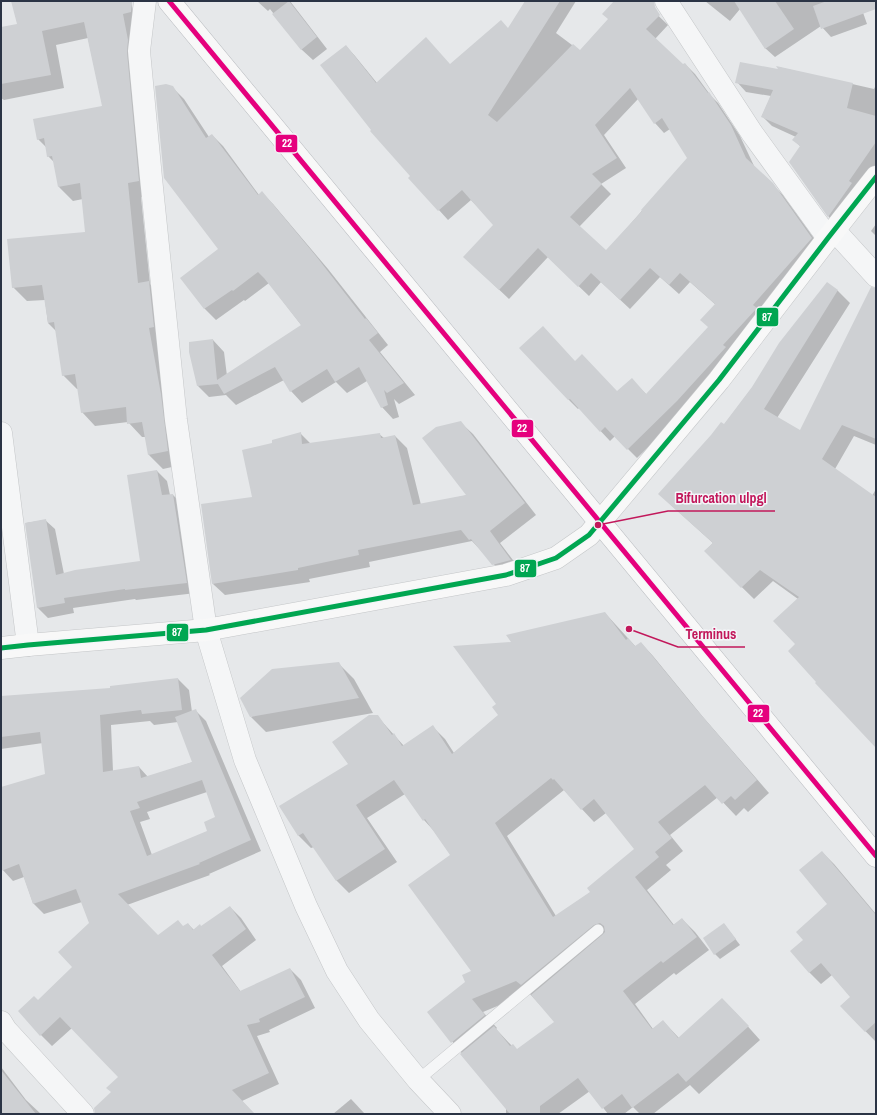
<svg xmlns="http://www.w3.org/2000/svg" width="877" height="1115" font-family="'Archivo Narrow',sans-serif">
	<rect width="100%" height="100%" fill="#e6e8ea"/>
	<!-- shadow -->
	<g fill="#0003" fill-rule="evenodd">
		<polygon points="12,1 131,1 141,55 152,195 141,197 150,284 163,296 181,465 163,469 149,455 146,437 142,437 128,422 95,426 82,412 78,389 77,389 63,375 56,331 48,323 45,300 27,301 13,287 87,233 83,199 73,201 59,187 54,162 48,156 47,148 38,139 103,106 88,38 56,45 64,88 4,100 1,98 1,28 18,25"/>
		<polygon points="257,1 290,1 327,49 313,60 301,49 270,9 268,11"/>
		<path d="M527,1H576L556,33L580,51L609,19L616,1H643L668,25L655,39L683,65L685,64L695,74L711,96L718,103L740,136L755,168L782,194L821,248L686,410L637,458L615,436L610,441L579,408L578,409L569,400L521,348L575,362L617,392L641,389L647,395L709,328L716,305L690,282L679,294L660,277L630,309L601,282L589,296L548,257L509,299L474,266L495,225L471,200L448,220L410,178L411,176L372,130L346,46L355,56L377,83L450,65L509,29ZM638,99L655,123L664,133L670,129L688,158L606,252L579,227L611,194L601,184L626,168L604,135Z"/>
		<polygon points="705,1 859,1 867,24 831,37 821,26 775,57 765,48 740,9 730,21"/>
		<polygon points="778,67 874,89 876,85 876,164 858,190 838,226 829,217 790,162 801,147 794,140 796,137 772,126 762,116 771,96 746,92 737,82 780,70"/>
		<polygon points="172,87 184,99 209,137 212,135 223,146 259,195 262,193 273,204 328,269 388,345 380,352 415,395 399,404 394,399 399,417 393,419 382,407 367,381 347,393 336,382 302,403 291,391 284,380 236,405 226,395 209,397 198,386 190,352 213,340 224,352 227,376 302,326 269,283 245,301 244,300 216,320 205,309 182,278 219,250"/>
		<polygon points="876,224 876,236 871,231"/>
		<polygon points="828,284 838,291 850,303 777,418 801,432 876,289 876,445 854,436 835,469 872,496 876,489 876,746 796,644 798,599 773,581 754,599 705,551 713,543 671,505 724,425 752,388"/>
		<polygon points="461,423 473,434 536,515 500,543 522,572 505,576 472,541 369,562 370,567 309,579 310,582 225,595 213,584 253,498 274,444 300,433 311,444 379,434 384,438 395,436 407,448 421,505 468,495"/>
		<polygon points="157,471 167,481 170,495 173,495 182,504 196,593 136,600 135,599 73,608 74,613 48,618 38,608 26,523 45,520 55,529 64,574 141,562"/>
		<path d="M605,613L636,647L641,643L653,656L703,717L769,793L748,812L744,808L736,816L718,797L670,835L683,851L666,865L671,870L647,890L674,925L682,919L695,932L709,950L676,975L674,973L635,1004L653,1029L663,1021L679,1038L735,1012L760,1040L699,1094L690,1085L653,1114H640L633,1107L624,1114H608L590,1091L558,1114H506V1107L428,1012L467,982L472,972L451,855L434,831L424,820L405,794L367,818L397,862L349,893L336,880L314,847L311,848L299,836L281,806L350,765L377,716L404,746L433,727L445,739L454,753L499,715L497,704L513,643ZM564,790L594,822L606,813L635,849L591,892L556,916L507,836ZM529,993L556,1022L517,1050L512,1046L496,1029L497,1028L483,1012Z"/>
		<polygon points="338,663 354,679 373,713 266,732 251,717"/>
		<path d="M178,679L189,690L192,712L195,710L206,721L261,851L209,874L210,875L127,905L158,937L184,927L188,924L194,930L201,927L230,907L241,918L256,940L222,966L241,992L290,969L301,980L315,1008L269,1030L270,1032L257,1036L279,1084L242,1101L254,1114H106L112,1092L119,1077L72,1028L52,1046L41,1035L38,1001L73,967L90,924L82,902L44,914L33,903L24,877L13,881L1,868V788L46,775L43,743L1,749V699L111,689ZM150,721L154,725L178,722L193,762L148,777L139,767L113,771L111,725ZM207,792L216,818L209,831L152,855L140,822L150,819L147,812Z"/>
		<polygon points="822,852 834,864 876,914 876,1042 841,1006 851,997 832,975 821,984 809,972 804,940 828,905"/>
		<polygon points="724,924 740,945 720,959 715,954"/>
		<polygon points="1,1067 26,1100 41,1114 1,1114"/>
		<polygon points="351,1099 365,1114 333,1114"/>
	</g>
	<!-- building -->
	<g fill="#ced0d3" fill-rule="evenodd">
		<polygon points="11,1 132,1 131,12 123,14 128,40 127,52 139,181 128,183 138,283 149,281 154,327 149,328 161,394 168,451 148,455 142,422 127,424 126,407 81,413 75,374 62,376 54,322 48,323 42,285 12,288 7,239 85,232 80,183 58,187 52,156 47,157 44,138 37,140 33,119 102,106 84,22 42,31 51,75 1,84 1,27 17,24"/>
		<polygon points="289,1 317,37 301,50 272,14"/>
		<path d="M525,1H560L488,115L497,122L573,44L580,50L608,19L602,14L614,1H654L655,7L660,15L646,29L683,64L685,63L708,93L709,92L731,125L746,158L773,183L812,238L753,305L757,308L723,345L726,347L677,401L627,450L605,427L600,432L570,399L568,400L519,348L543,326L575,361L582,354L617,391L632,378L646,394L708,327L700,320L715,304L680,273L669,285L650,268L620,300L591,273L578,287L538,248L499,290L463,257L493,225L462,190L438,211L408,178L410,176L370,131L371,130L320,65L346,45L376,83L426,37L450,64L501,20L508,28ZM630,88L654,124L662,118L687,158L641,210L642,211L606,250L570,217L602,184L592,174L617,158L595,125Z"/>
		<polygon points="734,1 775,1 794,29 765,49"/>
		<polygon points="827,1 876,1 876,9 821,29 813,6"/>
		<polygon points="740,62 778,69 776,66 853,83 847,108 876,116 876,142 849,181 852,183 828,217 789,162 800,146 792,140 798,133 761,117 773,90 735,83"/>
		<polygon points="166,84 173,86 206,138 212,134 258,195 262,191 316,256 365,319 366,318 378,333 369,340 404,383 387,393 384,390 388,405 381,408 359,367 335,382 327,369 290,392 275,367 224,394 218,384 197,386 189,352 189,342 213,339 217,380 301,325 264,278 258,272 233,291 232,290 204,309 180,278 218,249 164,178 155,86"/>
		<polygon points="827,282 838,290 764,409 800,430 871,287 876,288 876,439 842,425 822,459 876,497 876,748 815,683 816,682 788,651 795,644 773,621 799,597 760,570 741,588 704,551 713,543 658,494 711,435 721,422 724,424 752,387 779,343"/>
		<polygon points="461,421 525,503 490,531 511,560 492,565 471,539 469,540 461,530 358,550 359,555 298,568 298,570 212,584 201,504 252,497 242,450 272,443 272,440 301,432 302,444 380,433 381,438 395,435 413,505 466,495 422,438 436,427"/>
		<polygon points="157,470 162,495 173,494 187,583 125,590 125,589 64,598 65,603 37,608 25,523 46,519 56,575 75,570 140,561 127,475"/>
		<path d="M605,612L626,640L628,638L635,646L641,642L691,703L757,780L735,800L731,796L722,804L705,785L658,822L672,838L655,852L659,857L635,877L673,925L682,918L697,937L663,963L661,961L623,991L652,1029L663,1020L678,1038L722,998L749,1026L686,1082L678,1073L632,1108L622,1094L602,1109L578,1078L540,1106V1114H510L460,1054L494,1026L510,1046L513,1044L517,1049L554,1022L531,995L602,935L605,932L604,926L600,923L594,925L521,985L516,981L472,999L485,1015L451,1043L427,1012L465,982L462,975L471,971L408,885L450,855L425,819L423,821L394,780L356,805L385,849L336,881L303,833L298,836L279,806L348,764L332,742L369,715H378L392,735L394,733L402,746L433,725L452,754L498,715L492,707L496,704L453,646L511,642L506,635ZM551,778L553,780L554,779L581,810L594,799L634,849L587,888L590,892L553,917L495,823Z"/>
		<polygon points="339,662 359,698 250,717 240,698 272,669"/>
		<path d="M178,678L182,710L142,714L141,710L100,715L103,772L139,766L141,778L192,762L175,717L196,709L251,840L199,863L200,864L118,894L158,935L178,920L183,926L188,923L193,930L200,924L201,926L230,906L246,929L212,955L240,991L290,968L305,997L259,1019L260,1022L247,1025L269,1073L232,1090L255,1114H95L94,1108L111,1092L106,1088L118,1077L60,1017L40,1036L18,1011L34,996L38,1000L72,967L58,952L89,923L76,889L33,904L19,864L1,871V787L45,774L40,732L1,737V696L110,688V686ZM202,780L215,817L204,822L207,831L147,856L130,811L140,808L137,802Z"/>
		<polygon points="822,851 876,915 876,1022 865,1032 840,1006 850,997 821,963 809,973 790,951 803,940 796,932 827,904 799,870"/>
		<polygon points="724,923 736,939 714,955 703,938"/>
		<polygon points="1,1070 36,1114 1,1114"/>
	</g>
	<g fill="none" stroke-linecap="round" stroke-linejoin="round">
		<!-- lane casing -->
		<g stroke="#c4c6c8" stroke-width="12">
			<polyline id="lane" points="418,1080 598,930"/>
		</g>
		<!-- street casing -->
		<g stroke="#c4c6c8" stroke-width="23">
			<g id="street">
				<polyline points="145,1 139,51 151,178 176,420 206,630 245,760 306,906 337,971 369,1020 418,1080 450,1114"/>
				<polyline points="666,1 752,133 828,238"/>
				<polyline points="834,230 876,276"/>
				<polyline points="1,433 28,645"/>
				<polyline points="1,1022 6,1030 83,1114"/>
			</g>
		</g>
		<!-- secondary casing -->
		<g stroke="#c4c6c8" stroke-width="23">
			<polyline id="secondary" points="1,648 28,645 206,630 506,575 556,558 589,535 719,380 828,238 876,177"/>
		</g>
		<!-- highway casing -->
		<g stroke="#b8bbbf" stroke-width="23">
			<polyline id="highway" points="169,1 876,856"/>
		</g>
		<!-- lane -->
		<use href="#lane" stroke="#f5f6f7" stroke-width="11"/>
		<!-- street -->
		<use href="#street" stroke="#f5f6f7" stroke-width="22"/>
		<!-- secondary -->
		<use href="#secondary" stroke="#f8f8f8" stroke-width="22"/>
		<!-- highway -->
		<use href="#highway" stroke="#f8f8f8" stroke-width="22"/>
		<!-- bus-1 casing -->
		<g stroke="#f4f6f9" stroke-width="8">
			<polyline id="bus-1" points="169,1 876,856"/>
		</g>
		<!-- bus-2 casing -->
		<g stroke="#f4f6f9" stroke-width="8">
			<polyline id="bus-2" points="1,648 28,645 206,630 506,575 556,558 589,535 719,380 828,238 876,177"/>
		</g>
		<!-- bus-1 -->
		<use href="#bus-1" stroke="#e5007d" stroke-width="5"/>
		<!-- bus-2 -->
		<use href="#bus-2" stroke="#00a651" stroke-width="5"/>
	</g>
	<!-- callouts -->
	<path fill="none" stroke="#c2185b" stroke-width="1.5" d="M598 525L668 511H775M629 629L678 647H745"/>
	<g fill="#c2185b" stroke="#f4f6f9" stroke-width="1.5">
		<circle cx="598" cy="525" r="4"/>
		<circle cx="629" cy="629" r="4"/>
	</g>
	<g font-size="14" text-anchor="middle" font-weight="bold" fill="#c2185b" stroke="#f4f6f9" stroke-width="3" stroke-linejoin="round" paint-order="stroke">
		<text x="721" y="503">Bifurcation ulpgl</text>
		<text x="711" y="639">Terminus</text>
	</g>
	<g stroke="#f4f6f9" stroke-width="1.5">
		<rect x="275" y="134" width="23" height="19" rx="4" fill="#e5007d"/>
		<rect x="756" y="307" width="23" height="20" rx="4" fill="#00a651"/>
		<rect x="511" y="419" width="23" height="19" rx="4" fill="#e5007d"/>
		<rect x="514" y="559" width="23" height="19" rx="4" fill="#00a651"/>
		<rect x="166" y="623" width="23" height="19" rx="4" fill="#00a651"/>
		<rect x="747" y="704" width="23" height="19" rx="4" fill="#e5007d"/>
	</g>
	<g font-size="11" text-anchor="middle" font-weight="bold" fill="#fff">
		<text x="287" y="147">22</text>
		<text x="767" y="321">87</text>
		<text x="522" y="432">22</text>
		<text x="525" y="572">87</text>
		<text x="177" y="636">87</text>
		<text x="758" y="717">22</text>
	</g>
	<!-- border -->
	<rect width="877" height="1115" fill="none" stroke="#2b3445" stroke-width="4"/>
</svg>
